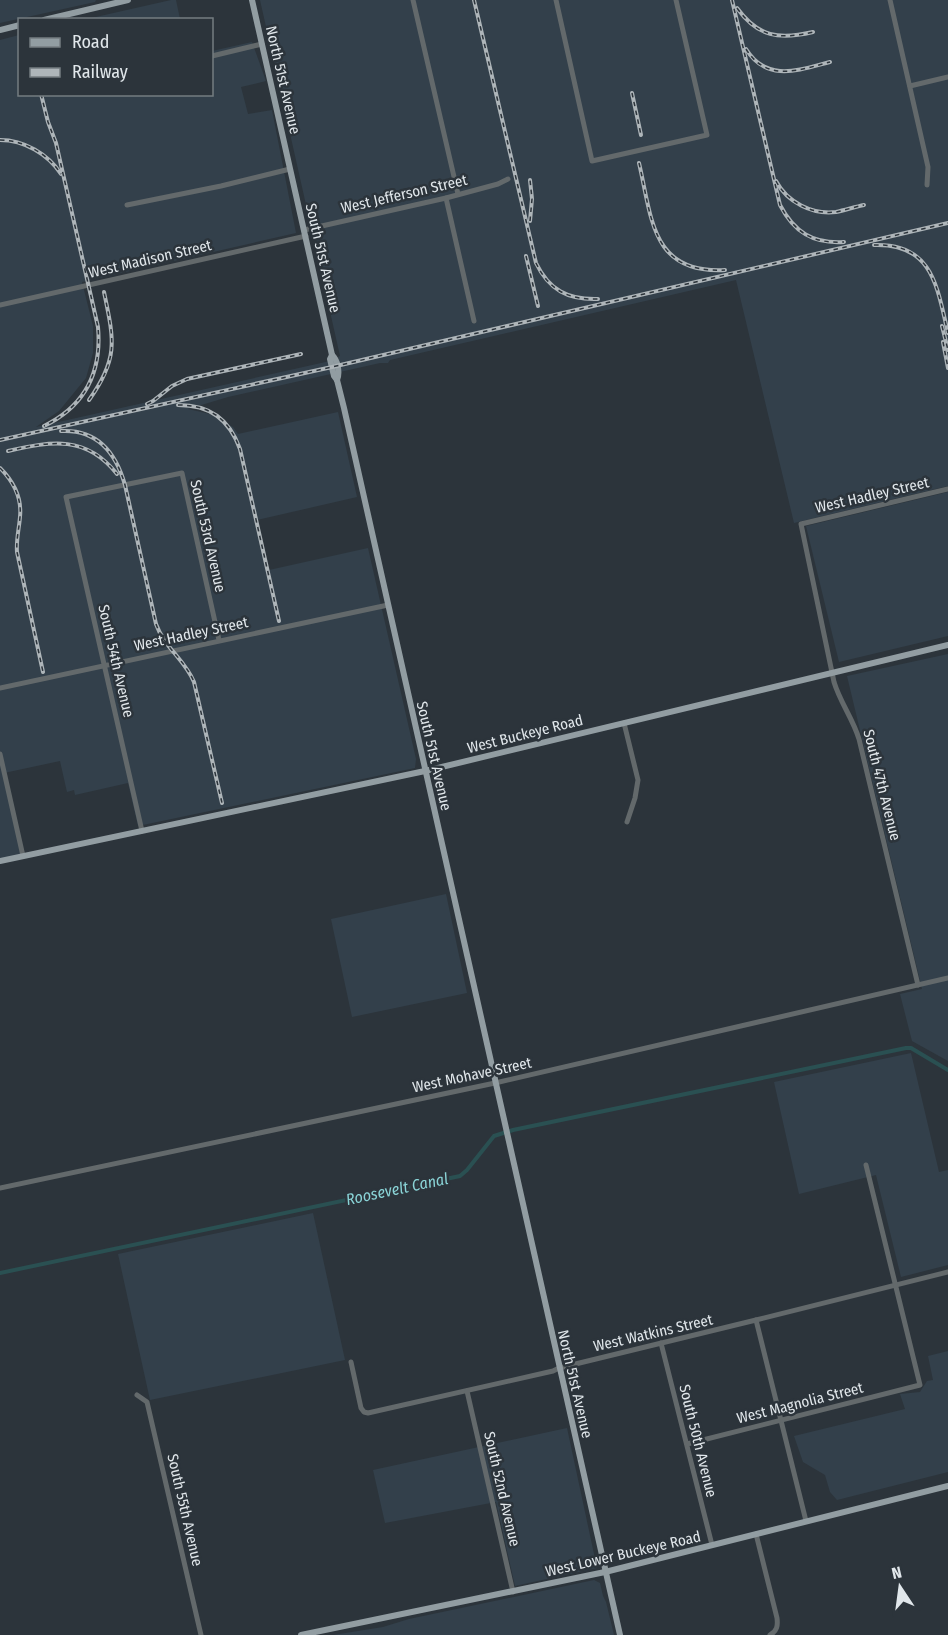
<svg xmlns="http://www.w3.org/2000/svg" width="948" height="1635" font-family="'Fira Sans Condensed',sans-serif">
	<rect width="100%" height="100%" fill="#2c343b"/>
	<!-- built -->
	<g fill="#33404b">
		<polygon points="0,0 96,0 95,2 0,23"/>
		<polygon points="171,0 176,0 180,19 87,19"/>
		<polygon points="260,0 948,0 948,486 794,523 736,280 390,360 388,363 380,363 228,397 188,409 210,414 233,427 238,434 338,412 357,497 257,520 269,570 368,548 416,759 415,768 138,826 128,783 75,795 74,790 67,792 60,761 4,773 21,854 0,859 0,40 19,35 20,94 212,94 212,51 252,42 266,81 241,87 248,114 272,110 296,233 82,282 93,326 93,353 86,378 59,411 36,427 339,359 338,357 340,356"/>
		<polygon points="948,492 948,636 839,662 806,526"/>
		<polygon points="948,654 948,1061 912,1041 900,994 922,989 847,676"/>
		<polygon points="446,894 467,993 352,1017 331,919"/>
		<polygon points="911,1053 939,1172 948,1170 948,1265 901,1277 876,1175 799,1194 774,1082"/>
		<polygon points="313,1213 345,1360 150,1400 118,1254"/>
		<polygon points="948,1351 948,1472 837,1500 830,1492 825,1475 803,1462 794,1436 905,1409 900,1394 920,1392 927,1381 933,1380 928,1356"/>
		<polygon points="567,1428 597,1568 515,1586 496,1502 385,1523 373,1470"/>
		<polygon points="594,1580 600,1583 603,1596 606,1602 614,1635 333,1635 383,1627 409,1619"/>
	</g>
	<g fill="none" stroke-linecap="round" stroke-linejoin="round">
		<!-- canal -->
		<polyline stroke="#2a5052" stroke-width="4" points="0,1273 460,1176 467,1170 494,1136 513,1130 906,1048 911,1048 948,1070"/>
		<!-- minor -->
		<g stroke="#63696b" stroke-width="5">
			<polyline points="413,0 458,194"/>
			<polyline points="556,0 592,161 707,135 676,0"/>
			<polyline points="890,0 928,167 927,185"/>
			<polyline points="212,56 262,44"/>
			<polyline points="910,86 948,77"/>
			<polyline points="446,198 474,321"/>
			<polyline points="127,205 221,186 290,169"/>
			<polyline points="304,230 446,198 498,184 508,179"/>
			<polyline points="0,305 306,236"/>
			<polyline points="0,688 388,605"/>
			<polyline points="624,723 638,780 635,798 627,822"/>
			<polyline points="0,754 23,856"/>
			<polyline points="142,831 66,497 182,473 219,640"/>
			<path d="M918,985L859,739C853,719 840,702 834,682L801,524L948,489"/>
			<polyline points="0,1188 495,1083 948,978"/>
			<polyline points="756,1320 806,1521"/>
			<polyline points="661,1343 712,1545"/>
			<polyline points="351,1362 361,1408 364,1412 368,1413 553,1371 559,1368 756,1320 948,1272"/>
			<polyline points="467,1391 513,1592"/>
			<polyline points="137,1395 147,1402 201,1635"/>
			<polyline points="687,1444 920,1385 866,1165"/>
			<path d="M756,1534L777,1618C778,1626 777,1631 770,1635"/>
		</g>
		<!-- major -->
		<g stroke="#929da2" stroke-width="6">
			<path d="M252,0L332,355C338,360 340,373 337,380"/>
			<polyline points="44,20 128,0"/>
			<polyline points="0,30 20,25"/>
			<polyline points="332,355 330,359 334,376 337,380 344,408 620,1635"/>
			<polyline points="0,861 425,771 948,645"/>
			<polyline points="301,1635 605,1572 948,1486"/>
		</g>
		<!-- rail casing -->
		<g stroke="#aeb5b9" stroke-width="4">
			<g id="rail">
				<path d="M474,0L536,263C549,290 568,300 598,299"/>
				<path d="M732,0L780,205C794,232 813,244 844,242"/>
				<path d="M737,8C758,37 779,40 813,32"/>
				<path d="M746,49C767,83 799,70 830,62"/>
				<polyline points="632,93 641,135"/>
				<path d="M41,94L48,122L56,143L98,327C102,372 85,406 44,426"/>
				<path d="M0,140C24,140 48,154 61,174"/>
				<path d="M639,163C652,218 651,274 725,270"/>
				<path d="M776,181C787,202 812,215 836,212C845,210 855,207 864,205"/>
				<polyline points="530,221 532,199 530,180"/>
				<path d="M874,245C933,243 937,287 948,333"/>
				<polyline points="526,256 538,306"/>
				<polyline points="942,326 948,350"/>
				<polyline points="943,342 948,368"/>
				<path d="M89,400C119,358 114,340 104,292"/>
				<polyline points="147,404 153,401 172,386 187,379 301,354"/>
				<path d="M178,405C210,405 229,419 240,449L279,621"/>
				<path d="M61,431C97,429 116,453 125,485L156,624C164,647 185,660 194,682L222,803"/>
				<polyline points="0,440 332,367 948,223"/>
				<path d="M8,451C52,441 86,435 117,474"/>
				<path d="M0,468C13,481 22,498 20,517C19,529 16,540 17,552L43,672"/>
			</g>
		</g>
		<!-- rail -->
		<use href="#rail" stroke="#2c343b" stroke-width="1.5" stroke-dasharray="4.5" stroke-linecap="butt"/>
	</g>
	<g text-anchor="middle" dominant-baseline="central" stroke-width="5" stroke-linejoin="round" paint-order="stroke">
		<!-- street labels -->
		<g font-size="15" fill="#e1e7eb" stroke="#2c343b">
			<text transform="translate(283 80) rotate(77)">North 51st Avenue</text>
			<text transform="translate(404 194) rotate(-13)">West Jefferson Street</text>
			<text transform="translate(323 258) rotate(77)">South 51st Avenue</text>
			<text transform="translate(150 259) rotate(-13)">West Madison Street</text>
			<text transform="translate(872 495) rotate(-13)">West Hadley Street</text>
			<text transform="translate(208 536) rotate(77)">South 53rd Avenue</text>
			<text transform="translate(191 634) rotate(-12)">West Hadley Street</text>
			<text transform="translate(116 661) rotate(77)">South 54th Avenue</text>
			<text transform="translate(525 734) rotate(-14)">West Buckeye Road</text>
			<text transform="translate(434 756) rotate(77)">South 51st Avenue</text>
			<text transform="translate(882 785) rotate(76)">South 47th Avenue</text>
			<text transform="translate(472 1075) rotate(-12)">West Mohave Street</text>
			<text transform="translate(653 1333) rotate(-13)">West Watkins Street</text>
			<text transform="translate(575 1384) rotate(77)">North 51st Avenue</text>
			<text transform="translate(800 1403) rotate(-14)">West Magnolia Street</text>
			<text transform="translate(698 1441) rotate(76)">South 50th Avenue</text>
			<text transform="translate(502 1489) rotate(77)">South 52nd Avenue</text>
			<text transform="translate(185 1510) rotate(77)">South 55th Avenue</text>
			<text transform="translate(623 1554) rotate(-13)">West Lower Buckeye Road</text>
		</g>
		<!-- water labels -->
		<g font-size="16" font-style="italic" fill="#8ad4d7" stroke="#2c343b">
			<text transform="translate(397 1189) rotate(-12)">Roosevelt Canal</text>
		</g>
	</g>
	<!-- legend -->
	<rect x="18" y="18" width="195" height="78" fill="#2c343b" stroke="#747c81" stroke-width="1.5"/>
	<rect x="30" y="38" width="30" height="9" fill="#929da2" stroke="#747c81" stroke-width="1.5"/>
	<text x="72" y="48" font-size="18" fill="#e1e7eb">Road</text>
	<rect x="30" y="68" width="30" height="9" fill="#aeb5b9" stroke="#747c81" stroke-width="1.5"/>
	<text x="72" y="78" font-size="18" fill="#e1e7eb">Railway</text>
	<!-- north arrow -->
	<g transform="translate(900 1587) rotate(347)" stroke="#2c343b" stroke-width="4.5" paint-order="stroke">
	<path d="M0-4.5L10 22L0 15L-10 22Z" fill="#e1e7eb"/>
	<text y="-9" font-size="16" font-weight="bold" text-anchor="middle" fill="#e1e7eb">N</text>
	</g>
</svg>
